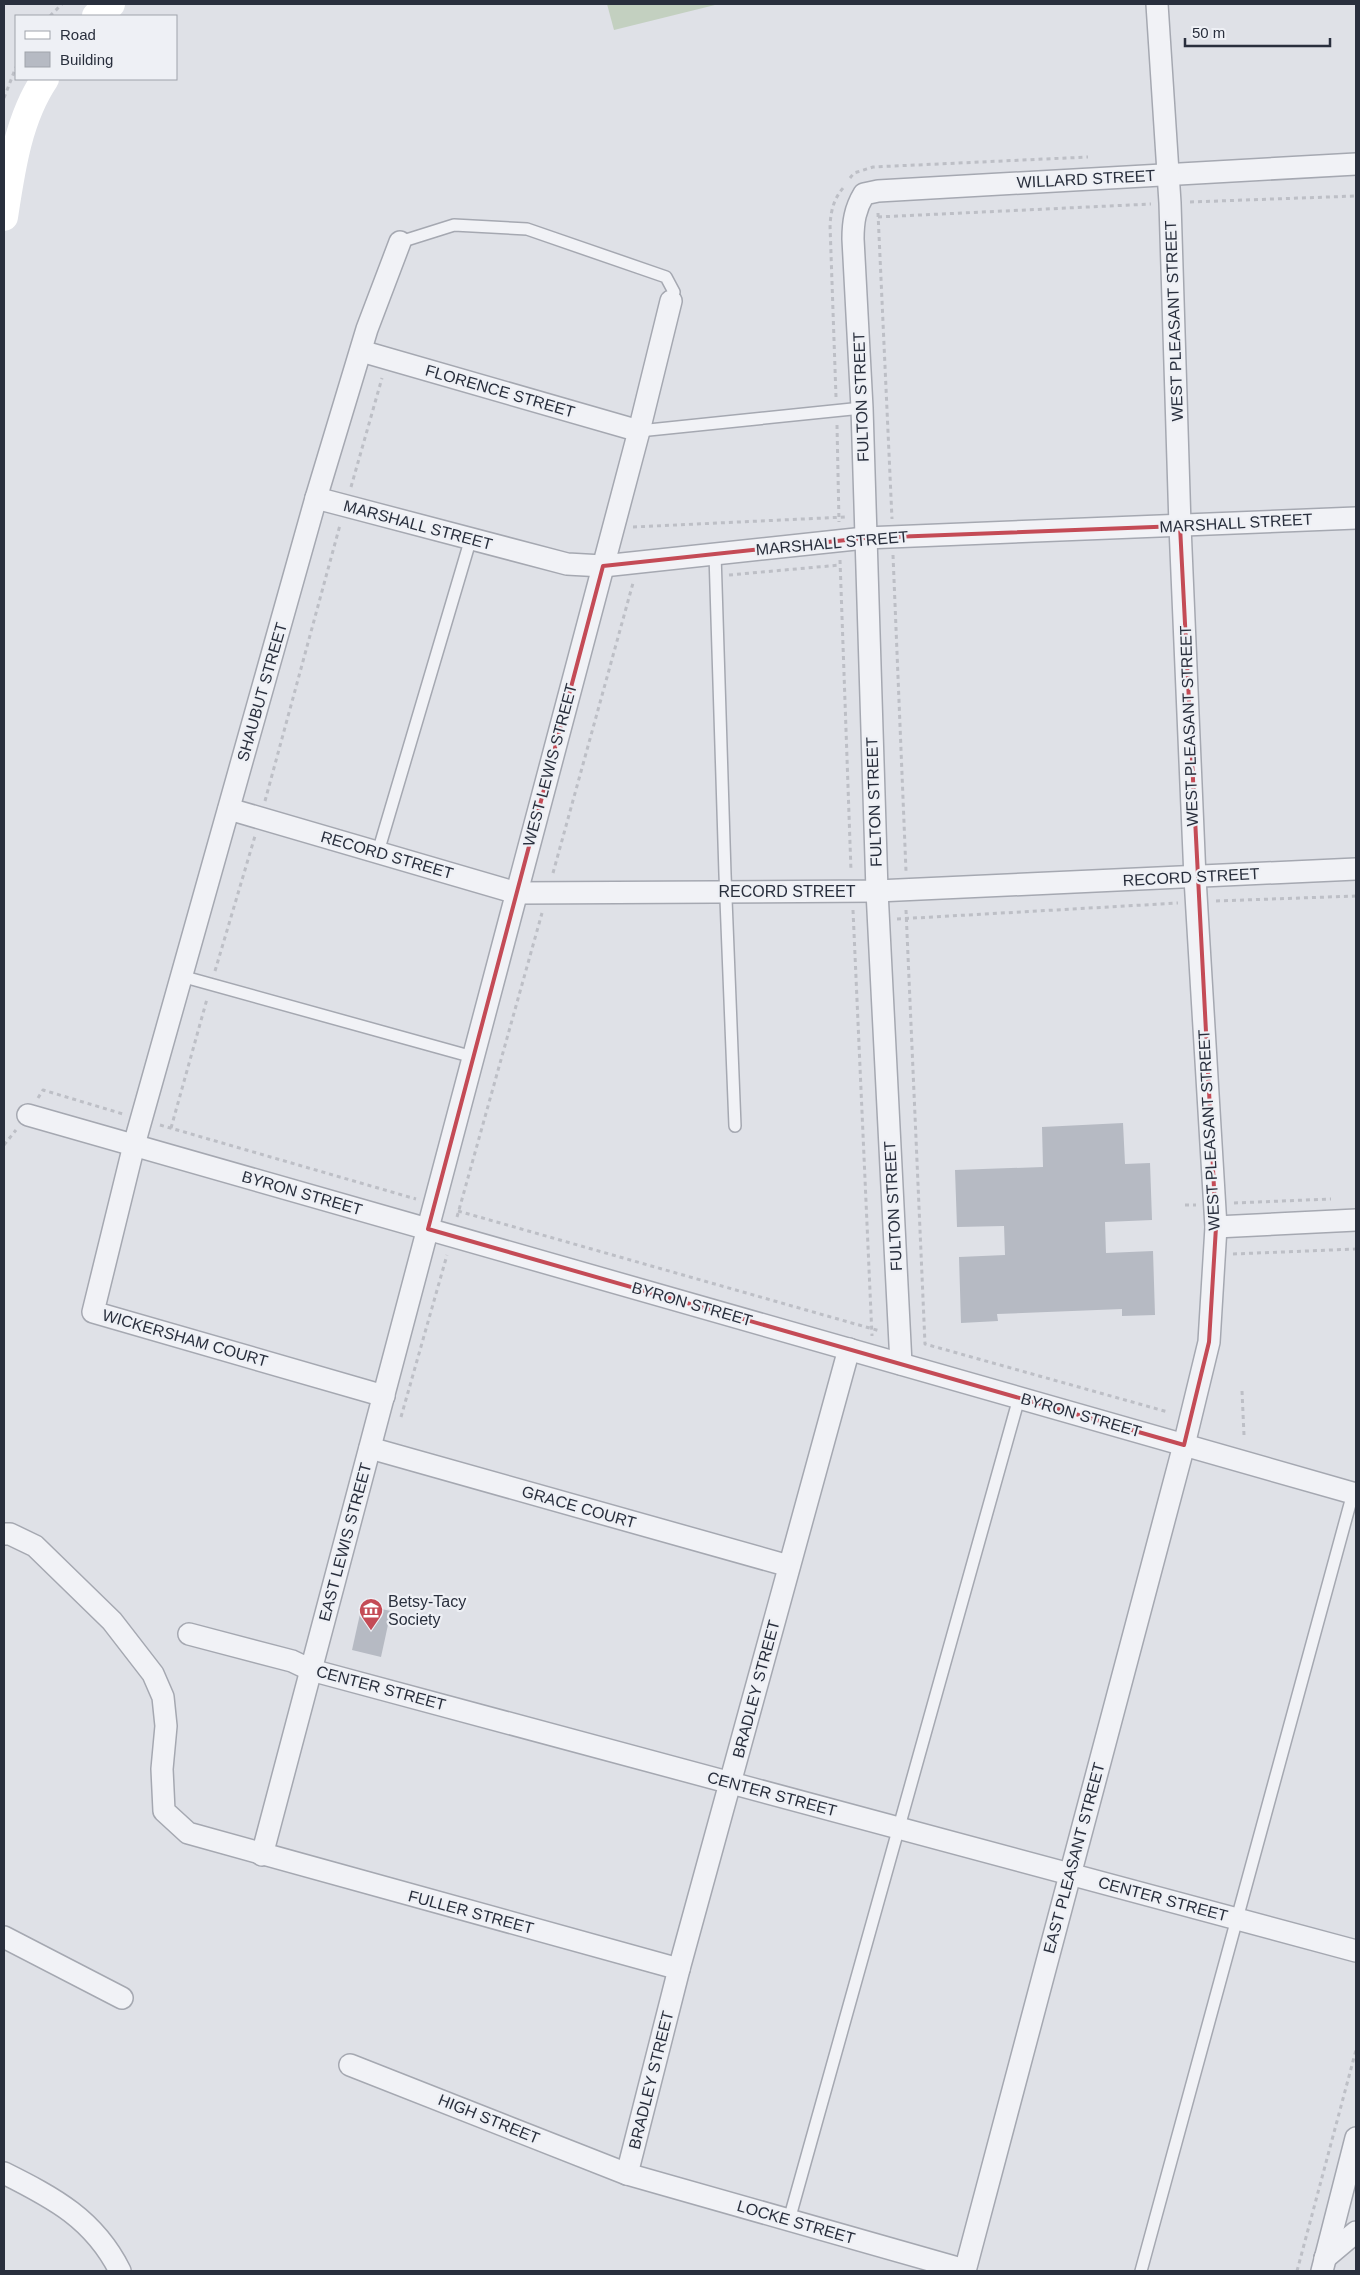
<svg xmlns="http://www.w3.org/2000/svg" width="1360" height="2275" font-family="Helvetica,sans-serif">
	<rect width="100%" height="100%" fill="#dfe1e7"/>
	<!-- green -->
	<polygon fill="#c3d0c0" points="607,4 719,4 614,30"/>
	<!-- building -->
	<g fill="#b6bac3">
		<polygon points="1123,1123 1125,1164 1150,1163 1152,1220 1105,1222 1106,1253 1153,1251 1155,1315 1122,1316 1122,1309 997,1314 998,1321 961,1323 959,1257 1005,1255 1004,1226 957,1227 955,1170 1043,1167 1042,1127"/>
		<polygon points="362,1605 391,1611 381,1657 352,1650"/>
	</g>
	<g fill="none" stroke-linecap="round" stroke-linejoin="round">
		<!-- lane casing -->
		<g stroke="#a5a8b1" stroke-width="14">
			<g id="lane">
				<polyline points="400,242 454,225 527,229 666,277 674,292 671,301"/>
				<polyline points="639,431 862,408"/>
				<polyline points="715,554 725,874 735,1126"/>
				<polyline points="378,852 471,538"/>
				<polyline points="181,976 473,1057"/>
				<polyline points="789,2220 1019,1398"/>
				<polyline points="1141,2271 1353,1493"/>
			</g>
		</g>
		<!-- street casing -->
		<g stroke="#a5a8b1" stroke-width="24">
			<g id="street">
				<polyline points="361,351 639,431"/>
				<polyline points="316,498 567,564 603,566 865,538 1356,518"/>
				<polyline points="229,809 517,893 877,891 1356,869"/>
				<polyline points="28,1115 1356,1494"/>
				<polyline points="1216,1227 1356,1220"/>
				<path d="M901,1364L877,891L862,408L853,239C853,222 855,209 864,194L878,191L1356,164"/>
				<polyline points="384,1396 93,1312 134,1145 316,498 367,329 400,242"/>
				<polyline points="370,1448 789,1566"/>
				<polyline points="4,1534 10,1534 35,1546 112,1621 153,1674 163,1697 166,1726 162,1769 164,1811 188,1833 679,1969"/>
				<polyline points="189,1634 292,1661 311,1670 1356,1951"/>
				<polyline points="262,1855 639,431 671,301"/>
				<polyline points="4,1937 122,1998"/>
				<polyline points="350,2065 627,2174 965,2270"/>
				<path d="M4,2173C54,2198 94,2219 120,2271"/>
				<polyline points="627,2174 679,1969 849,1349"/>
				<polyline points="1325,2258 1356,2232"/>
				<polyline points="965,2271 1184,1445 1209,1342 1216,1227 1195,878 1180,526 1170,203 1157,4"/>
				<polyline points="1322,2271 1356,2138"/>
			</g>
		</g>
		<!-- path -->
		<g stroke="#bdbfc6" stroke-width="3" stroke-dasharray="4 4" stroke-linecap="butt">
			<polyline points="50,16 62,4"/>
			<polyline points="4,98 16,67"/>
			<polyline points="850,178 854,173 873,167 1088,157"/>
			<polyline points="1190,202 1356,196"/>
			<polyline points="878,213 892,519"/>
			<polyline points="878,217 1151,204"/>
			<path d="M836,397L830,225C831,210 834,198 844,187"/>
			<polyline points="837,425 839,522"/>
			<polyline points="351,487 382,378"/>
			<polyline points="633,527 846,517"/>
			<polyline points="893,555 906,871"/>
			<polyline points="840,560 851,871"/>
			<polyline points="729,575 840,565"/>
			<polyline points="265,801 340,525"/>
			<polyline points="553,873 633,583"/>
			<polyline points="1216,901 1356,896"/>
			<polyline points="853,910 872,1336"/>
			<polyline points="906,910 925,1344 1168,1412"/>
			<polyline points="897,919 1178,903"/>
			<polyline points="215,971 255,836"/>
			<polyline points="38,1098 43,1090 123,1114"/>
			<polyline points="160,1125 416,1199"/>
			<polyline points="171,1128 207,999"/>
			<polyline points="4,1145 16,1130"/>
			<polyline points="1234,1203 1331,1199"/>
			<polyline points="1185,1205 1196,1205"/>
			<polyline points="458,1211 880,1331"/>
			<polyline points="457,1217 542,913"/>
			<polyline points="1233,1254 1356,1249"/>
			<polyline points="1242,1391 1244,1435"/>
			<polyline points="401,1417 447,1255"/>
			<polyline points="1297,2271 1356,2050"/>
		</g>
		<!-- lane -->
		<use href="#lane" stroke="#f1f2f6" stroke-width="11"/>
		<!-- street -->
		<use href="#street" stroke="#f1f2f6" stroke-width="21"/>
		<!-- secondary -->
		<g stroke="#fff" stroke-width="28">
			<polyline points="96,16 111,4"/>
			<path d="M4,217C11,171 18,119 45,79"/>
		</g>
	</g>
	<!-- marked area -->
	<path fill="none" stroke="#c44b56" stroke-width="4" stroke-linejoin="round" d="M1180,526L1216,1227L1209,1342L1184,1445L428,1229L603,566L865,538Z"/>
	<!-- icons -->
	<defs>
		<g id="museum-pin" transform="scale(1.25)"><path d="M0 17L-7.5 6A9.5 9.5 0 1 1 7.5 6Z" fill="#c44b56" stroke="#eef0f5"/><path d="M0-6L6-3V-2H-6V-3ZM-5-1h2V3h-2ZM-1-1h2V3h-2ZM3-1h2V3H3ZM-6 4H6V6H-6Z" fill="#fff"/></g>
	</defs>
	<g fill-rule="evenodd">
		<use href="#museum-pin" x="371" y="1610"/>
	</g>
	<g text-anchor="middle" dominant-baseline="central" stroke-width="4.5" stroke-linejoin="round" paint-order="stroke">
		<!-- street labels -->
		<g font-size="16" fill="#292f3d" stroke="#eef0f5">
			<text transform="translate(1086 179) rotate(-3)">WILLARD STREET</text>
			<text transform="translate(1174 321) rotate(-92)">WEST PLEASANT STREET</text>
			<text transform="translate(500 391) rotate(16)">FLORENCE STREET</text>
			<text transform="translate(861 397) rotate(-92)">FULTON STREET</text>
			<text transform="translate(1236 523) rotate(-3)">MARSHALL STREET</text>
			<text transform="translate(418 525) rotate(15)">MARSHALL STREET</text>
			<text transform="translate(832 543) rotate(-5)">MARSHALL STREET</text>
			<text transform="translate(262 692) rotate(-74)">SHAUBUT STREET</text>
			<text transform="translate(1189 726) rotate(-92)">WEST PLEASANT STREET</text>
			<text transform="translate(550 765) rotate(-75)">WEST LEWIS STREET</text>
			<text transform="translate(874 802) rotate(-92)">FULTON STREET</text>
			<text transform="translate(387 855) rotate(16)">RECORD STREET</text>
			<text transform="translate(1191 877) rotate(-3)">RECORD STREET</text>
			<text x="787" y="891">RECORD STREET</text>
			<text transform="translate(1209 1130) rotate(-93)">WEST PLEASANT STREET</text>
			<text transform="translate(302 1193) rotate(16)">BYRON STREET</text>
			<text transform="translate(893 1206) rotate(-93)">FULTON STREET</text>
			<text transform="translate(692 1304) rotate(16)">BYRON STREET</text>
			<text transform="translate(185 1338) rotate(16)">WICKERSHAM COURT</text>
			<text transform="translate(1081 1415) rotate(16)">BYRON STREET</text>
			<text transform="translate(579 1507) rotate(16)">GRACE COURT</text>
			<text transform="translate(345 1542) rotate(-75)">EAST LEWIS STREET</text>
			<text transform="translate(381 1688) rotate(15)">CENTER STREET</text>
			<text transform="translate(756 1689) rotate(-75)">BRADLEY STREET</text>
			<text transform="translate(772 1794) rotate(15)">CENTER STREET</text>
			<text transform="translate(1074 1858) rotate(-75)">EAST PLEASANT STREET</text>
			<text transform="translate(1163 1899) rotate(15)">CENTER STREET</text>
			<text transform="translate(471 1912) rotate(15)">FULLER STREET</text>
			<text transform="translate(651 2080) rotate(-76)">BRADLEY STREET</text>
			<text transform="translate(489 2119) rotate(22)">HIGH STREET</text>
			<text transform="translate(796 2222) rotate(16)">LOCKE STREET</text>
		</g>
		<!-- poi labels -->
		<g font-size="16" fill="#292f3d" stroke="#eef0f5" text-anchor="start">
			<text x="388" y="1601">Betsy-Tacy<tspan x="388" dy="18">Society</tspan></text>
		</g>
	</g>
	<!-- border -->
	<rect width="1360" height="2275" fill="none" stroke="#292f3d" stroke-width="10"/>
	<!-- legend -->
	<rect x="15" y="15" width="162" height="65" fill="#eef0f5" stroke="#9fa3ab"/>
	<rect x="25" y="31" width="25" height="8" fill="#ffffff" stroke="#9fa3ab"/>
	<text x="60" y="40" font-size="15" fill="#292f3d">Road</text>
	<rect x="25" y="52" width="25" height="15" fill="#b6bac3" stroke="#9fa3ab"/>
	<text x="60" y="65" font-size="15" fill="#292f3d">Building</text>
	<!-- scale -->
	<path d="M1185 38v8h145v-8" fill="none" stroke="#292f3d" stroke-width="2.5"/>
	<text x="1192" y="38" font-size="15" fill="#292f3d" stroke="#eef0f5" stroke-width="4" paint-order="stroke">50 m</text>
</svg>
